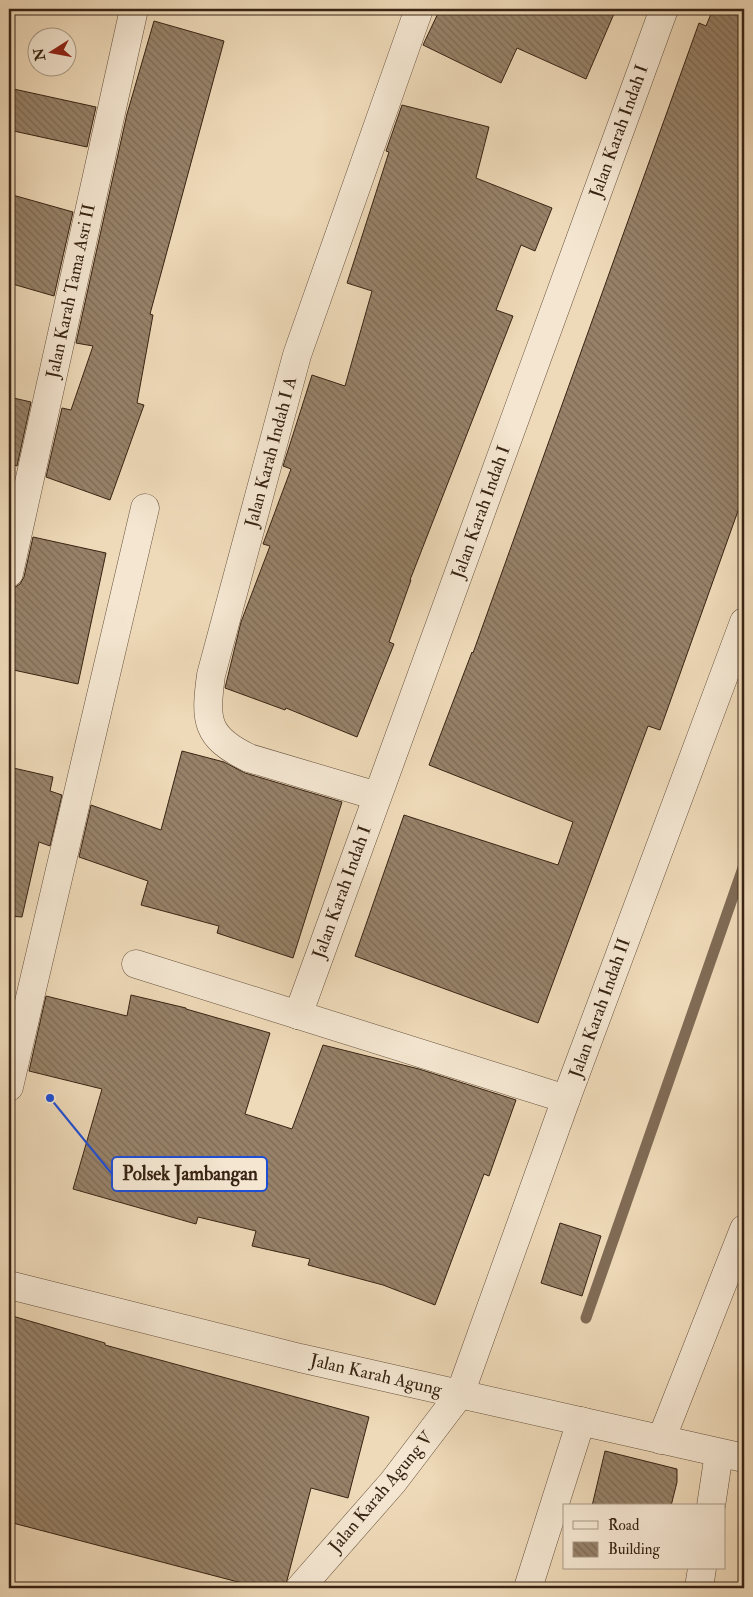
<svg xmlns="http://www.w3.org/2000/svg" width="753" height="1597" font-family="'IM FELL Double Pica',serif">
	<defs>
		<pattern id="building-back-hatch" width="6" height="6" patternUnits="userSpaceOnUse" patternTransform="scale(1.25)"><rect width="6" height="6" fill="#978269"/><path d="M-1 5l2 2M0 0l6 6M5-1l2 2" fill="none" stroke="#7c6a55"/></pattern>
	</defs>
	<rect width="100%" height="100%" fill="#eed9b8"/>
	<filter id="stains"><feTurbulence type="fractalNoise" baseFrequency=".004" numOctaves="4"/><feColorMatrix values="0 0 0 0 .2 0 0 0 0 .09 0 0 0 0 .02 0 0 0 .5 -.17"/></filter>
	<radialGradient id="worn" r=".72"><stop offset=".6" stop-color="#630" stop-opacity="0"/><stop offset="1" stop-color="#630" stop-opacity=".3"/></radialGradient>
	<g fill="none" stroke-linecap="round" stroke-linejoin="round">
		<!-- stream -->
		<polyline stroke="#806b55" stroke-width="11" points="586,1318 744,865"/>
	</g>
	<!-- building -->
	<g fill="url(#building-back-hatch)" stroke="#382414">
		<polygon points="440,9 616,9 586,79 517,48 501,83 423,45"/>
		<polygon points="713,9 744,9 744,494 660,730 648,726 538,1023 355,956 404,815 558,865 573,822 429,765 472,652 473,653 699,23 706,26"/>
		<polygon points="154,21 224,41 150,314 153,315 137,403 144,405 110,500 46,477 62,408 71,410 93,346 76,343 127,114"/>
		<polygon points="9,88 96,107 87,147 9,130"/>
		<polygon points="402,105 489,127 476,178 552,208 535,251 521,245 496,310 513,316 410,580 411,580 389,642 394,644 357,737 286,708 285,710 225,688 241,622 270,546 263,544 291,469 283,466 312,375 345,386 372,291 347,283 389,152 386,151"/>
		<polygon points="9,194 73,212 54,296 9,283"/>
		<polygon points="9,397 31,402 17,466 9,463"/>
		<polygon points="33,537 106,553 78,684 9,669 9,588 14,588 20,584 24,577"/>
		<polygon points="182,751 224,762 245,773 342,802 293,958 217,933 219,926 141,905 148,881 79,857 91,805 161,830"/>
		<polygon points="9,767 53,777 50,791 62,795 50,846 39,842 22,917 9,916"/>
		<polygon points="131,995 186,1008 186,1009 270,1033 245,1114 292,1129 323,1045 419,1069 516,1100 489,1176 484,1174 435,1305 383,1285 308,1265 310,1259 252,1246 256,1231 198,1217 196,1224 73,1189 102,1089 29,1071 46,996 127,1016"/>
		<polygon points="560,1223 601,1236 582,1296 541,1283"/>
		<polygon points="9,1315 105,1343 105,1345 369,1417 348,1498 311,1488 285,1588 261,1588 9,1522"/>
		<polygon points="605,1451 677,1469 677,1482 671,1506 592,1506"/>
	</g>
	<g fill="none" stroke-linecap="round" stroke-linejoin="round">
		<!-- minor casing -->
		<g stroke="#66513d" stroke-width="29">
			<g id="minor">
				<polyline points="9,573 134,9"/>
				<path d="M377,796L249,758C205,737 205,720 211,675L297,355L419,9"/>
				<polyline points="136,964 566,1099"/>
				<polyline points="298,1015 664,9"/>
				<polyline points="9,1087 145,508"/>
				<polyline points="9,1285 300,1358 744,1458"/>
				<polyline points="661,1440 744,1229"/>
				<polyline points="711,1506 719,1453"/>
				<polyline points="300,1588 393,1482 460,1394 566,1099 744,622"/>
				<polyline points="528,1588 581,1421"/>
				<polyline points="699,1588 702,1568"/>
			</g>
		</g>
		<!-- minor -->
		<use href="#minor" stroke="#f4e6d1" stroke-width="28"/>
	</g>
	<g text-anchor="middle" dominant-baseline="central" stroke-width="5" stroke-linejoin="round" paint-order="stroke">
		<!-- street labels -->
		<g font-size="18" fill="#382414" stroke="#f4e6d1">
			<text transform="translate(619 131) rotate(-70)">Jalan Karah Indah I</text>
			<text transform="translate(71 291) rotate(-78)">Jalan Karah Tama Asri II</text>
			<text transform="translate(271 452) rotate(-75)">Jalan Karah Indah I A</text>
			<text transform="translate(481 512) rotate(-70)">Jalan Karah Indah I</text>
			<text transform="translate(342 892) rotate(-70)">Jalan Karah Indah I</text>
			<text transform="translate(600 1008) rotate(-70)">Jalan Karah Indah II</text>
			<text transform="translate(376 1375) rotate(13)">Jalan Karah Agung</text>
			<text transform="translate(381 1492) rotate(-50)">Jalan Karah Agung V</text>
		</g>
	</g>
	<!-- callouts -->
	<path fill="none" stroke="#1d4ed8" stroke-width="2" d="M50 1098L112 1174"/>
	<circle fill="#1d4ed8" stroke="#f4e6d1" stroke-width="2" cx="50" cy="1098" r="5"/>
	<rect fill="#f4e6d1" stroke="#1d4ed8" stroke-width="2" x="112" y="1157" width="155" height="34" rx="5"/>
	<g font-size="19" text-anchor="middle" font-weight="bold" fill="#382414">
		<text x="190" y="1180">Polsek Jambangan</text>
	</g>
	<!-- margin -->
	<rect width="753" height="1597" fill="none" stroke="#eed9b8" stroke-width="30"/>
	<rect x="10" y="10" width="733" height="1577" fill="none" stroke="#382414" stroke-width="2.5"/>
	<rect x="15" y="15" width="723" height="1567" fill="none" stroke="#382414"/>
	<!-- legend -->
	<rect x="563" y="1504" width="162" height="65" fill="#f4e6d1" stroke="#a99885"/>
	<rect x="573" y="1521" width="25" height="8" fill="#f4e6d1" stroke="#a99885"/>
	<text x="608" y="1530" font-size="15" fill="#382414">Road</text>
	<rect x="573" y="1542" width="25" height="15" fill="url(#building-back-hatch)" stroke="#a99885"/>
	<text x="608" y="1554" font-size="15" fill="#382414">Building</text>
	<!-- north arrow -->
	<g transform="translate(52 52) rotate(259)"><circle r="24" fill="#f4e6d1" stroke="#a99885"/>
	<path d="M0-4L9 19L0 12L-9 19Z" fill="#8f2418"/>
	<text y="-8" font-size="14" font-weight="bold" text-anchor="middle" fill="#382414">N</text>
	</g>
	<rect width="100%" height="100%" filter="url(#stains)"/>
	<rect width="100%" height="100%" fill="url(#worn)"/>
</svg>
